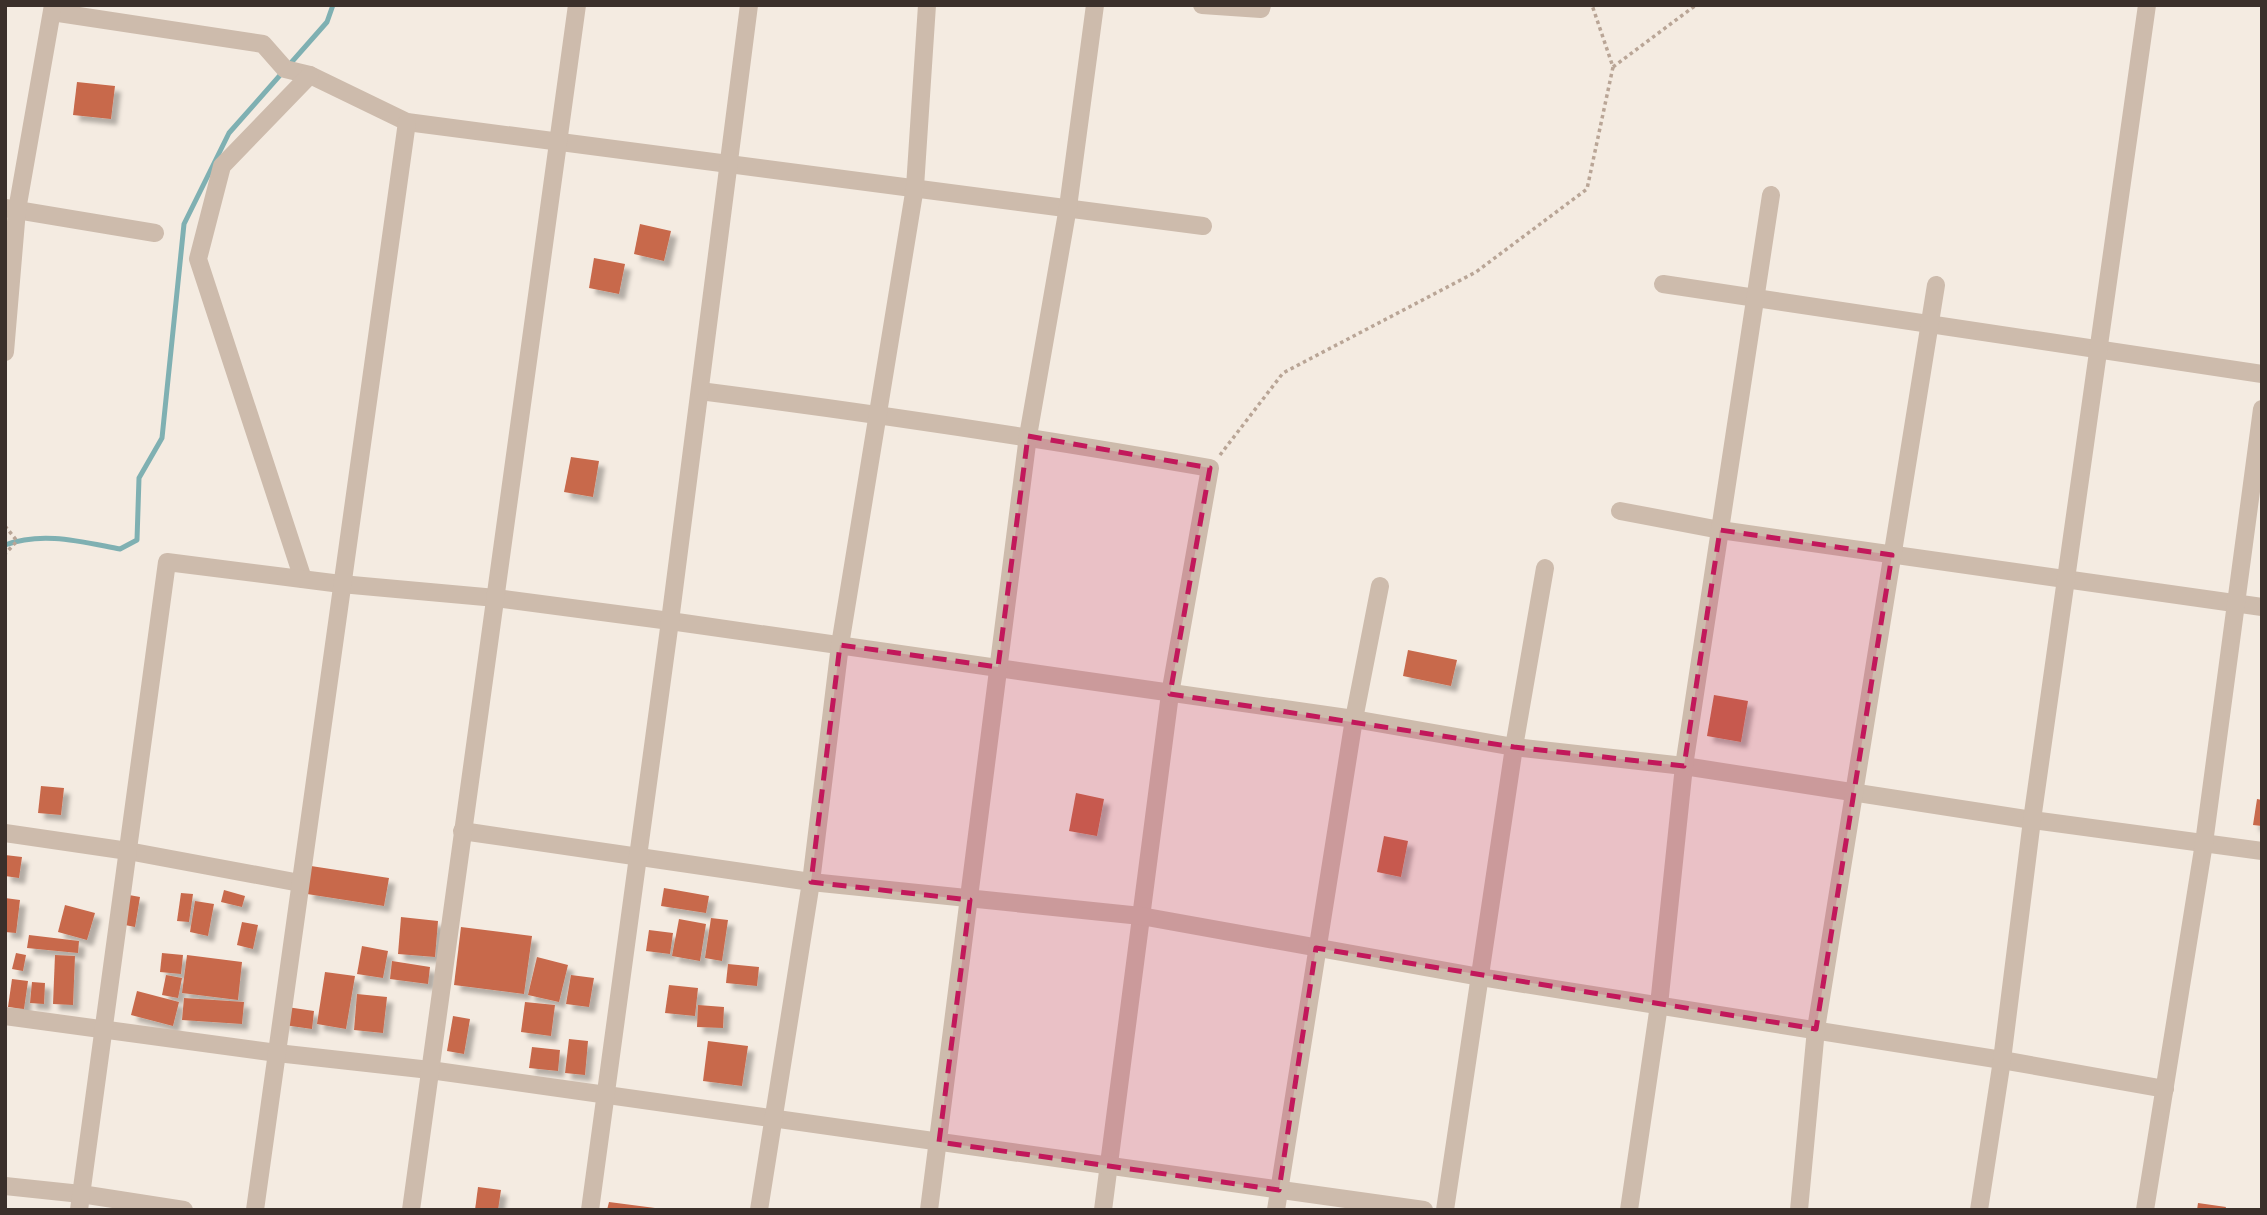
<svg xmlns="http://www.w3.org/2000/svg" width="2267" height="1215" font-family="Rubik,sans-serif">
	<defs>
		<filter id="shadow"><feDropShadow dx="6" dy="6" stdDeviation="2" flood-color="#0004"/></filter>
	</defs>
	<rect width="100%" height="100%" fill="#f4ebe1"/>
	<g fill="none" stroke-linecap="round" stroke-linejoin="round">
		<!-- stream -->
		<path stroke="#7fb0b2" stroke-width="5" d="M5,545C43,531 82,542 120,549L137,540L139,478L162,438L184,224L229,133L327,22L333,5"/>
	</g>
	<!-- building -->
	<g fill="#c8694b" filter="url(#shadow)">
		<polygon points="77,82 115,86 111,119 73,115"/>
		<polygon points="640,224 671,231 664,261 634,254"/>
		<polygon points="594,258 625,264 619,294 589,288"/>
		<polygon points="571,457 599,461 593,497 564,492"/>
		<polygon points="1408,650 1457,660 1451,686 1403,676"/>
		<polygon points="1714,695 1748,701 1741,742 1707,736"/>
		<polygon points="41,786 64,788 61,815 38,813"/>
		<polygon points="1076,793 1104,799 1097,836 1069,831"/>
		<polygon points="2257,799 2262,800 2262,826 2253,825"/>
		<polygon points="1384,836 1408,841 1401,877 1377,872"/>
		<polygon points="5,855 22,857 19,878 5,876"/>
		<polygon points="311,866 389,878 384,906 307,894"/>
		<polygon points="664,888 709,896 706,913 661,906"/>
		<polygon points="224,890 245,896 242,907 221,902"/>
		<polygon points="181,893 193,894 189,922 177,921"/>
		<polygon points="129,895 140,897 135,927 125,925"/>
		<polygon points="5,898 20,900 16,933 5,932"/>
		<polygon points="195,901 214,904 208,936 190,932"/>
		<polygon points="65,905 95,913 87,940 58,932"/>
		<polygon points="401,917 438,921 435,957 398,954"/>
		<polygon points="711,918 728,920 722,961 705,958"/>
		<polygon points="679,919 706,924 700,961 672,956"/>
		<polygon points="242,922 258,925 253,949 237,945"/>
		<polygon points="461,927 532,936 524,994 454,985"/>
		<polygon points="649,930 673,933 670,954 646,951"/>
		<polygon points="29,935 79,941 78,953 27,948"/>
		<polygon points="362,946 388,951 383,978 357,974"/>
		<polygon points="16,953 26,955 23,971 12,969"/>
		<polygon points="162,953 183,955 181,974 160,972"/>
		<polygon points="55,955 75,956 73,1005 53,1004"/>
		<polygon points="187,955 242,962 238,1000 182,993"/>
		<polygon points="537,957 568,965 559,1002 528,995"/>
		<polygon points="392,961 430,967 428,984 390,979"/>
		<polygon points="728,964 759,967 757,986 726,983"/>
		<polygon points="325,972 355,976 346,1029 317,1024"/>
		<polygon points="166,975 182,978 178,998 162,995"/>
		<polygon points="571,975 594,978 589,1007 566,1004"/>
		<polygon points="12,979 28,981 24,1009 8,1007"/>
		<polygon points="32,982 45,983 44,1004 30,1003"/>
		<polygon points="669,985 698,988 695,1016 665,1013"/>
		<polygon points="137,991 179,1002 173,1026 131,1015"/>
		<polygon points="357,994 387,997 383,1033 354,1030"/>
		<polygon points="184,998 244,1002 242,1024 182,1020"/>
		<polygon points="525,1002 555,1005 551,1036 521,1032"/>
		<polygon points="698,1005 724,1007 723,1028 697,1027"/>
		<polygon points="287,1007 314,1011 312,1029 284,1025"/>
		<polygon points="453,1016 470,1019 464,1054 447,1051"/>
		<polygon points="569,1039 588,1041 585,1075 565,1073"/>
		<polygon points="708,1041 748,1046 742,1086 703,1081"/>
		<polygon points="532,1047 560,1050 558,1071 529,1068"/>
		<polygon points="478,1187 501,1190 498,1210 475,1210"/>
		<polygon points="609,1202 655,1208 655,1210 607,1210"/>
		<polygon points="2198,1203 2226,1207 2225,1210 2197,1210"/>
	</g>
	<g fill="none" stroke-linecap="round" stroke-linejoin="round">
		<!-- path -->
		<g stroke="#b9a596" stroke-width="3.5" stroke-dasharray="3.5 3.5" stroke-linecap="butt">
			<polyline points="1613,67 1696,5"/>
			<polyline points="1220,455 1283,373 1476,272 1587,189 1613,67 1592,5"/>
			<polyline points="5,526 17,541 5,554"/>
		</g>
		<!-- street -->
		<g stroke="#cdbbac" stroke-width="18">
			<polyline points="1202,5 1261,9 1262,5"/>
			<polyline points="52,12 263,44 285,69 310,75 407,122 1203,226"/>
			<polyline points="5,208 155,233"/>
			<polyline points="1663,284 2262,374"/>
			<polyline points="5,352 17,210 53,5"/>
			<path d="M700,391C871,413 1040,438 1210,468L1170,694L1103,1210"/>
			<polyline points="1620,511 1720,530 2262,607"/>
			<polyline points="303,579 198,259 222,166 310,75"/>
			<polyline points="462,831 811,882 1141,916 1480,977 2002,1060 2165,1089"/>
			<polyline points="5,833 128,851 300,883"/>
			<polyline points="5,1016 277,1053 430,1070 1424,1210"/>
			<polyline points="5,1186 81,1194 184,1210"/>
			<polyline points="79,1210 167,562 341,584 496,598 670,621 1354,719 1514,747 1684,766 2032,820 2262,851"/>
			<polyline points="255,1210 407,122"/>
			<polyline points="411,1210 577,5"/>
			<polyline points="590,1210 670,621 749,5"/>
			<polyline points="759,1210 811,882 840,645 915,187 927,5"/>
			<polyline points="929,1210 1028,436 1068,207 1095,5"/>
			<polyline points="1276,1210 1354,719 1380,586"/>
			<polyline points="1445,1210 1514,747 1545,568"/>
			<polyline points="1629,1210 1659,1005 1684,766 1771,195"/>
			<polyline points="1799,1210 1816,1029 1936,285"/>
			<polyline points="1979,1210 2002,1060 2032,820 2147,5"/>
			<polyline points="2145,1210 2204,843 2262,409"/>
		</g>
	</g>
	<!-- marked area -->
	<path fill="#c2185b" fill-opacity="0.2" stroke="#c2185b" stroke-width="5" stroke-dasharray="14 9" stroke-linejoin="round" d="M1028,436L1210,468L1170,694L1514,747L1684,766L1720,530L1892,555L1816,1029L1316,948L1279,1190L939,1142L970,900L811,882L840,645L998,667Z"/>
	<!-- border -->
	<rect width="2267" height="1215" fill="none" stroke="#3b302b" stroke-width="14"/>
</svg>
